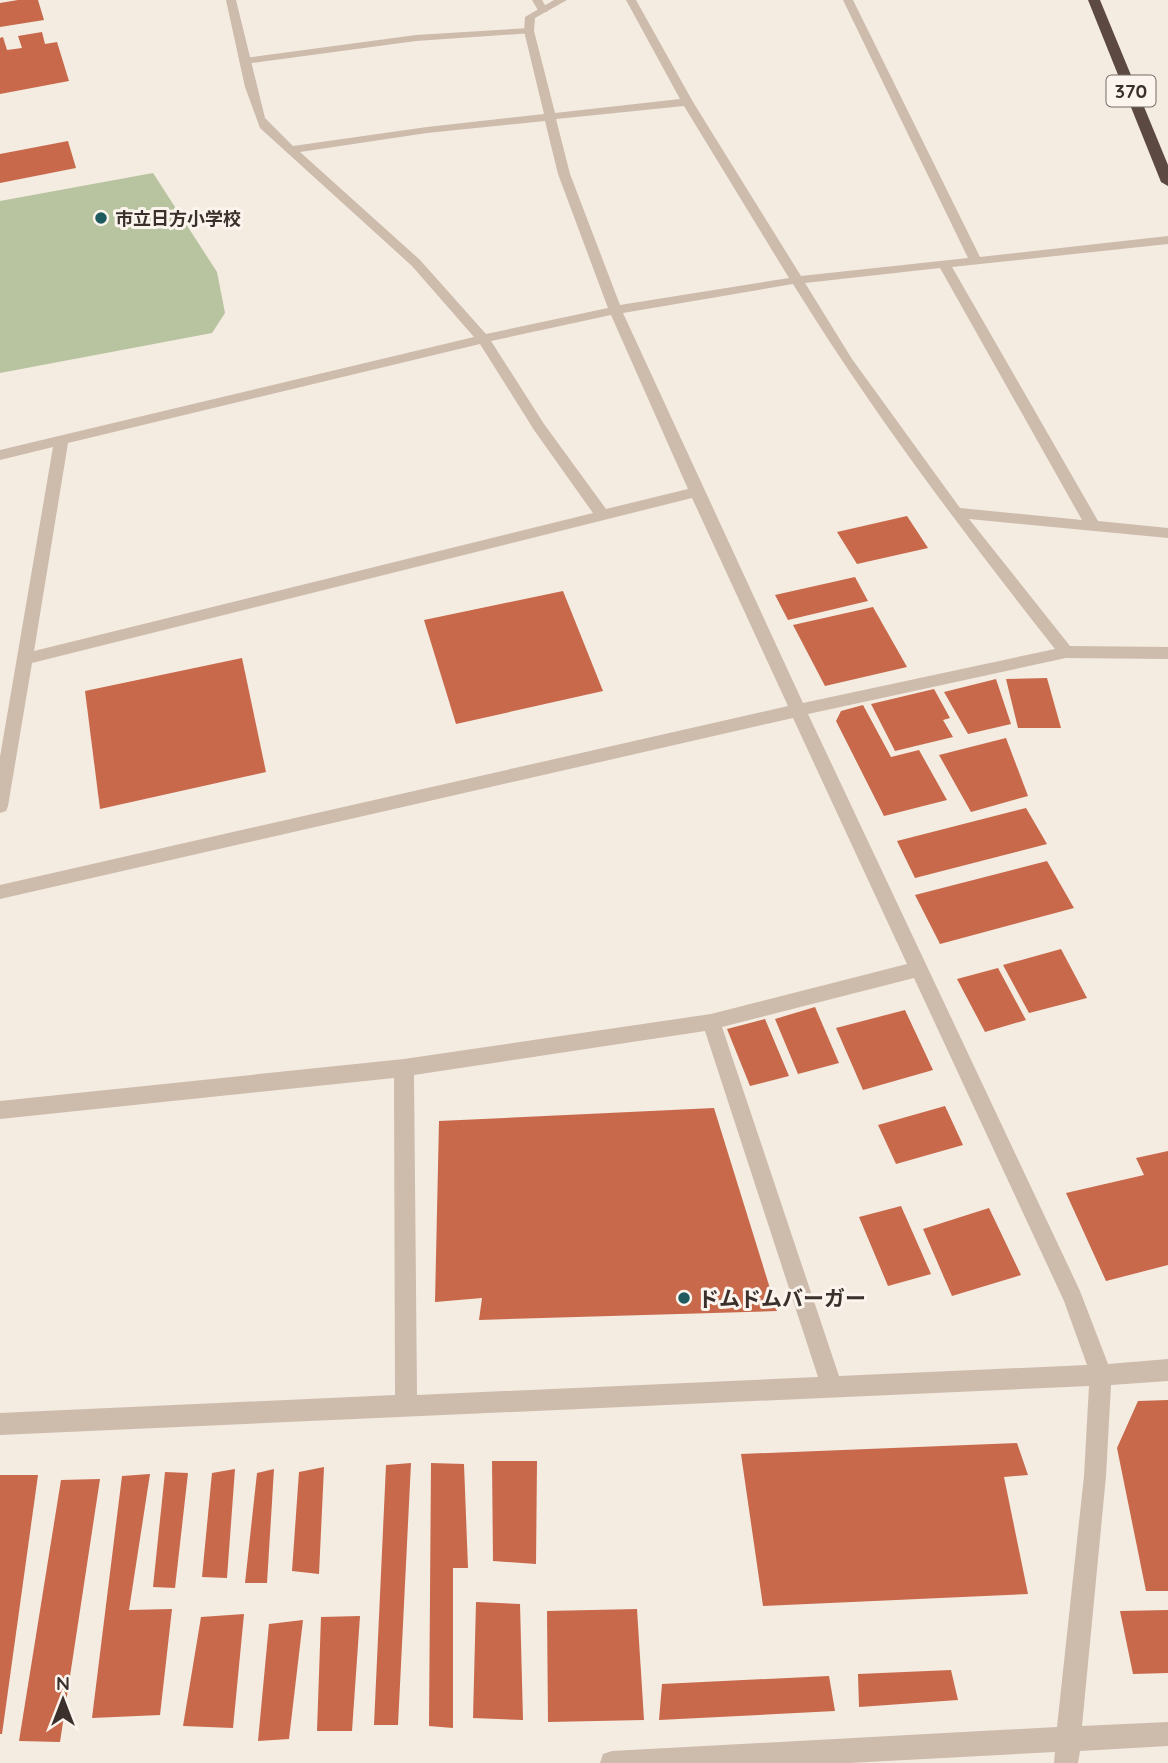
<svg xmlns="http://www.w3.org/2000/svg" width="1168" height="1763" font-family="Quicksand,'Noto Sans JP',sans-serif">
	<rect width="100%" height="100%" fill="#f4ebe1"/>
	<!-- green -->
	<polygon fill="#b8c4a0" points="153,173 217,272 225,313 212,333 0,373 0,201"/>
	<!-- building -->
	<g fill="#c8694b">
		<polygon points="18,0 38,0 44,20 0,27 0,3"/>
		<polygon points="42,32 45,44 57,42 69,81 0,94 0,38 3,37 7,50 22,48 18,36"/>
		<polygon points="68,141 76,168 0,183 0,154"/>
		<polygon points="907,516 928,548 857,564 837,532"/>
		<polygon points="855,577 868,601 788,620 775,595"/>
		<polygon points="563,591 603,691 456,724 424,620"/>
		<polygon points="873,607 907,667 825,686 793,625"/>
		<polygon points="242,658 266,772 100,809 85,691"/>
		<polygon points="1047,678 1061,728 1018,728 1006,679"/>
		<polygon points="996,679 1011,724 968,734 944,692"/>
		<polygon points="934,689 950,718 943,720 953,737 895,751 871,704"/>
		<polygon points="863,705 891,757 919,750 947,800 884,816 836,721 841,711"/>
		<polygon points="1006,738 1028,796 971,812 939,755"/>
		<polygon points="1026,808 1047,844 915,878 897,841"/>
		<polygon points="1047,861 1074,908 940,944 915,895"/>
		<polygon points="1061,949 1087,998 1029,1013 1003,965"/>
		<polygon points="998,968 1026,1020 985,1032 957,979"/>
		<polygon points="815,1007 839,1063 798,1074 775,1019"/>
		<polygon points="905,1010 933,1070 863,1090 836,1028"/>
		<polygon points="765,1019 789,1076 750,1086 727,1029"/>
		<polygon points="945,1106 963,1145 896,1164 878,1125"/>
		<polygon points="714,1108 777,1311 479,1320 482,1298 435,1302 439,1121"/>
		<polygon points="1168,1151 1168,1265 1106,1281 1066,1193 1144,1175 1136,1158"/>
		<polygon points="901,1206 931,1274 888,1286 859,1217"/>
		<polygon points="989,1208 1021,1275 952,1296 923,1229"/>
		<polygon points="1168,1400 1168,1591 1146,1591 1117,1448 1138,1401"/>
		<polygon points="1017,1443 1028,1475 1004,1477 1028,1594 763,1606 741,1454"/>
		<polygon points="492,1461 537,1461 536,1564 493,1561"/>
		<polygon points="411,1463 398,1725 374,1725 386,1465"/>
		<polygon points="431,1463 464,1464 468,1568 453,1568 453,1728 429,1726"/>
		<polygon points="324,1467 319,1574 292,1571 299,1472"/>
		<polygon points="235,1469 227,1578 202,1577 212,1473"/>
		<polygon points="274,1469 267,1583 245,1583 257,1473"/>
		<polygon points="165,1472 188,1473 175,1588 153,1587"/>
		<polygon points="150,1474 129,1610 172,1609 160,1715 92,1718 122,1476"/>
		<polygon points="0,1475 38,1475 2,1734 0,1734"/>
		<polygon points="100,1479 60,1742 19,1741 61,1480"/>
		<polygon points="476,1602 520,1604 523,1720 473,1718"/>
		<polygon points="637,1609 644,1720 548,1722 547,1611"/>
		<polygon points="1168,1610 1168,1673 1133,1674 1120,1611"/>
		<polygon points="244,1614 233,1728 183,1726 201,1617"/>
		<polygon points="360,1616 352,1731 317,1731 321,1617"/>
		<polygon points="303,1620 289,1739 258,1741 269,1624"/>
		<polygon points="951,1670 958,1700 859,1707 858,1674"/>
		<polygon points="829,1676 835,1711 659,1720 662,1684"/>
	</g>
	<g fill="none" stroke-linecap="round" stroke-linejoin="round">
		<!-- lane -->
		<g fill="#cdbbac" fill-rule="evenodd">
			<polygon points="532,0 542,0 548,10 547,12 539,12"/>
			<polygon points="529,28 533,29 533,33 416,41 244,64 239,61 244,58 416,35"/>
		</g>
		<!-- street -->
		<path fill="#cdbbac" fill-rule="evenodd" d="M226,0H236L265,118L293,146L427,127L544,114L524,31L525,17L554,0H567L535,18L534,31L555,113L680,99L626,0H636L693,102L801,276L968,258L843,0H853L980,257L1168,236V244L952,267L1098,521L1168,528V538L969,519L1070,646L1168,647V659L1066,658L808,714L1080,1291L1108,1364L1168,1359V1381L1111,1385L1106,1476L1082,1726L1168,1722V1746L1080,1751L1078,1763H1054L1055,1752L849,1763H600L603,1754L612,1751L1057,1727L1084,1476L1089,1386L0,1435V1413L395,1395L394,1078L0,1119V1101L404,1059L711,1014L907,964L793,718L0,899V885L788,706L692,498L32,663L8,806L6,811L0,813V757L53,447L0,460V450L474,337L412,266L260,128L245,87ZM684,106L789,278L620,305L570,174L556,119ZM545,121L558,174L608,308L486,334L420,260L300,152L427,133ZM940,268L1082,520L960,508L852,359L805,283ZM793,284C872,412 962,531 1055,649L803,703L623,313ZM611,315L688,489L606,509L544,424L491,341ZM480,344L534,430L593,513L34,651L68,443ZM914,978L1064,1301L1087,1365L839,1376L722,1027ZM705,1031L818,1377L417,1395L414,1075Z"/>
		<!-- highway -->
		<polygon fill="#5c4a42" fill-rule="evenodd" points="1088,0 1100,0 1168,165 1168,186 1161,182"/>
	</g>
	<!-- markers -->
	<g fill="#1f5a5e" stroke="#fbf5ee" stroke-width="2.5">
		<circle cx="101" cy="218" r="7"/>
		<circle cx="684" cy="1298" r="7"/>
	</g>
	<g text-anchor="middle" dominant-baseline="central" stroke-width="6" stroke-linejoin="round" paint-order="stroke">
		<!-- far-poi labels -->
		<g font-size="18" font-weight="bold" fill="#3b302b" stroke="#fbf5ee" text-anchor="start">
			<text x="115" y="218">市立日方小学校</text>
		</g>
		<!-- shield labels -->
		<rect fill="#fbf5ee" stroke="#756b66" stroke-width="2" x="1106.5" y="75.5" width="49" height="31" rx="5"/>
		<g font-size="19" font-weight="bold" fill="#3b302b">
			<text x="1131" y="91">370</text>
		</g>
		<!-- poi labels -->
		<g font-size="21" font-weight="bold" fill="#3b302b" stroke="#fbf5ee" text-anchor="start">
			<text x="698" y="1298">ドムドムバーガー</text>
		</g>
	</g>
	<!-- north arrow -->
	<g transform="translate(63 1700)" stroke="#fbf5ee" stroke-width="5" paint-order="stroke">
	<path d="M0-5L12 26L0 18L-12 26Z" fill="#3b302b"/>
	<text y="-10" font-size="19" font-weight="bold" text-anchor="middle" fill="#3b302b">N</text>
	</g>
</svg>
